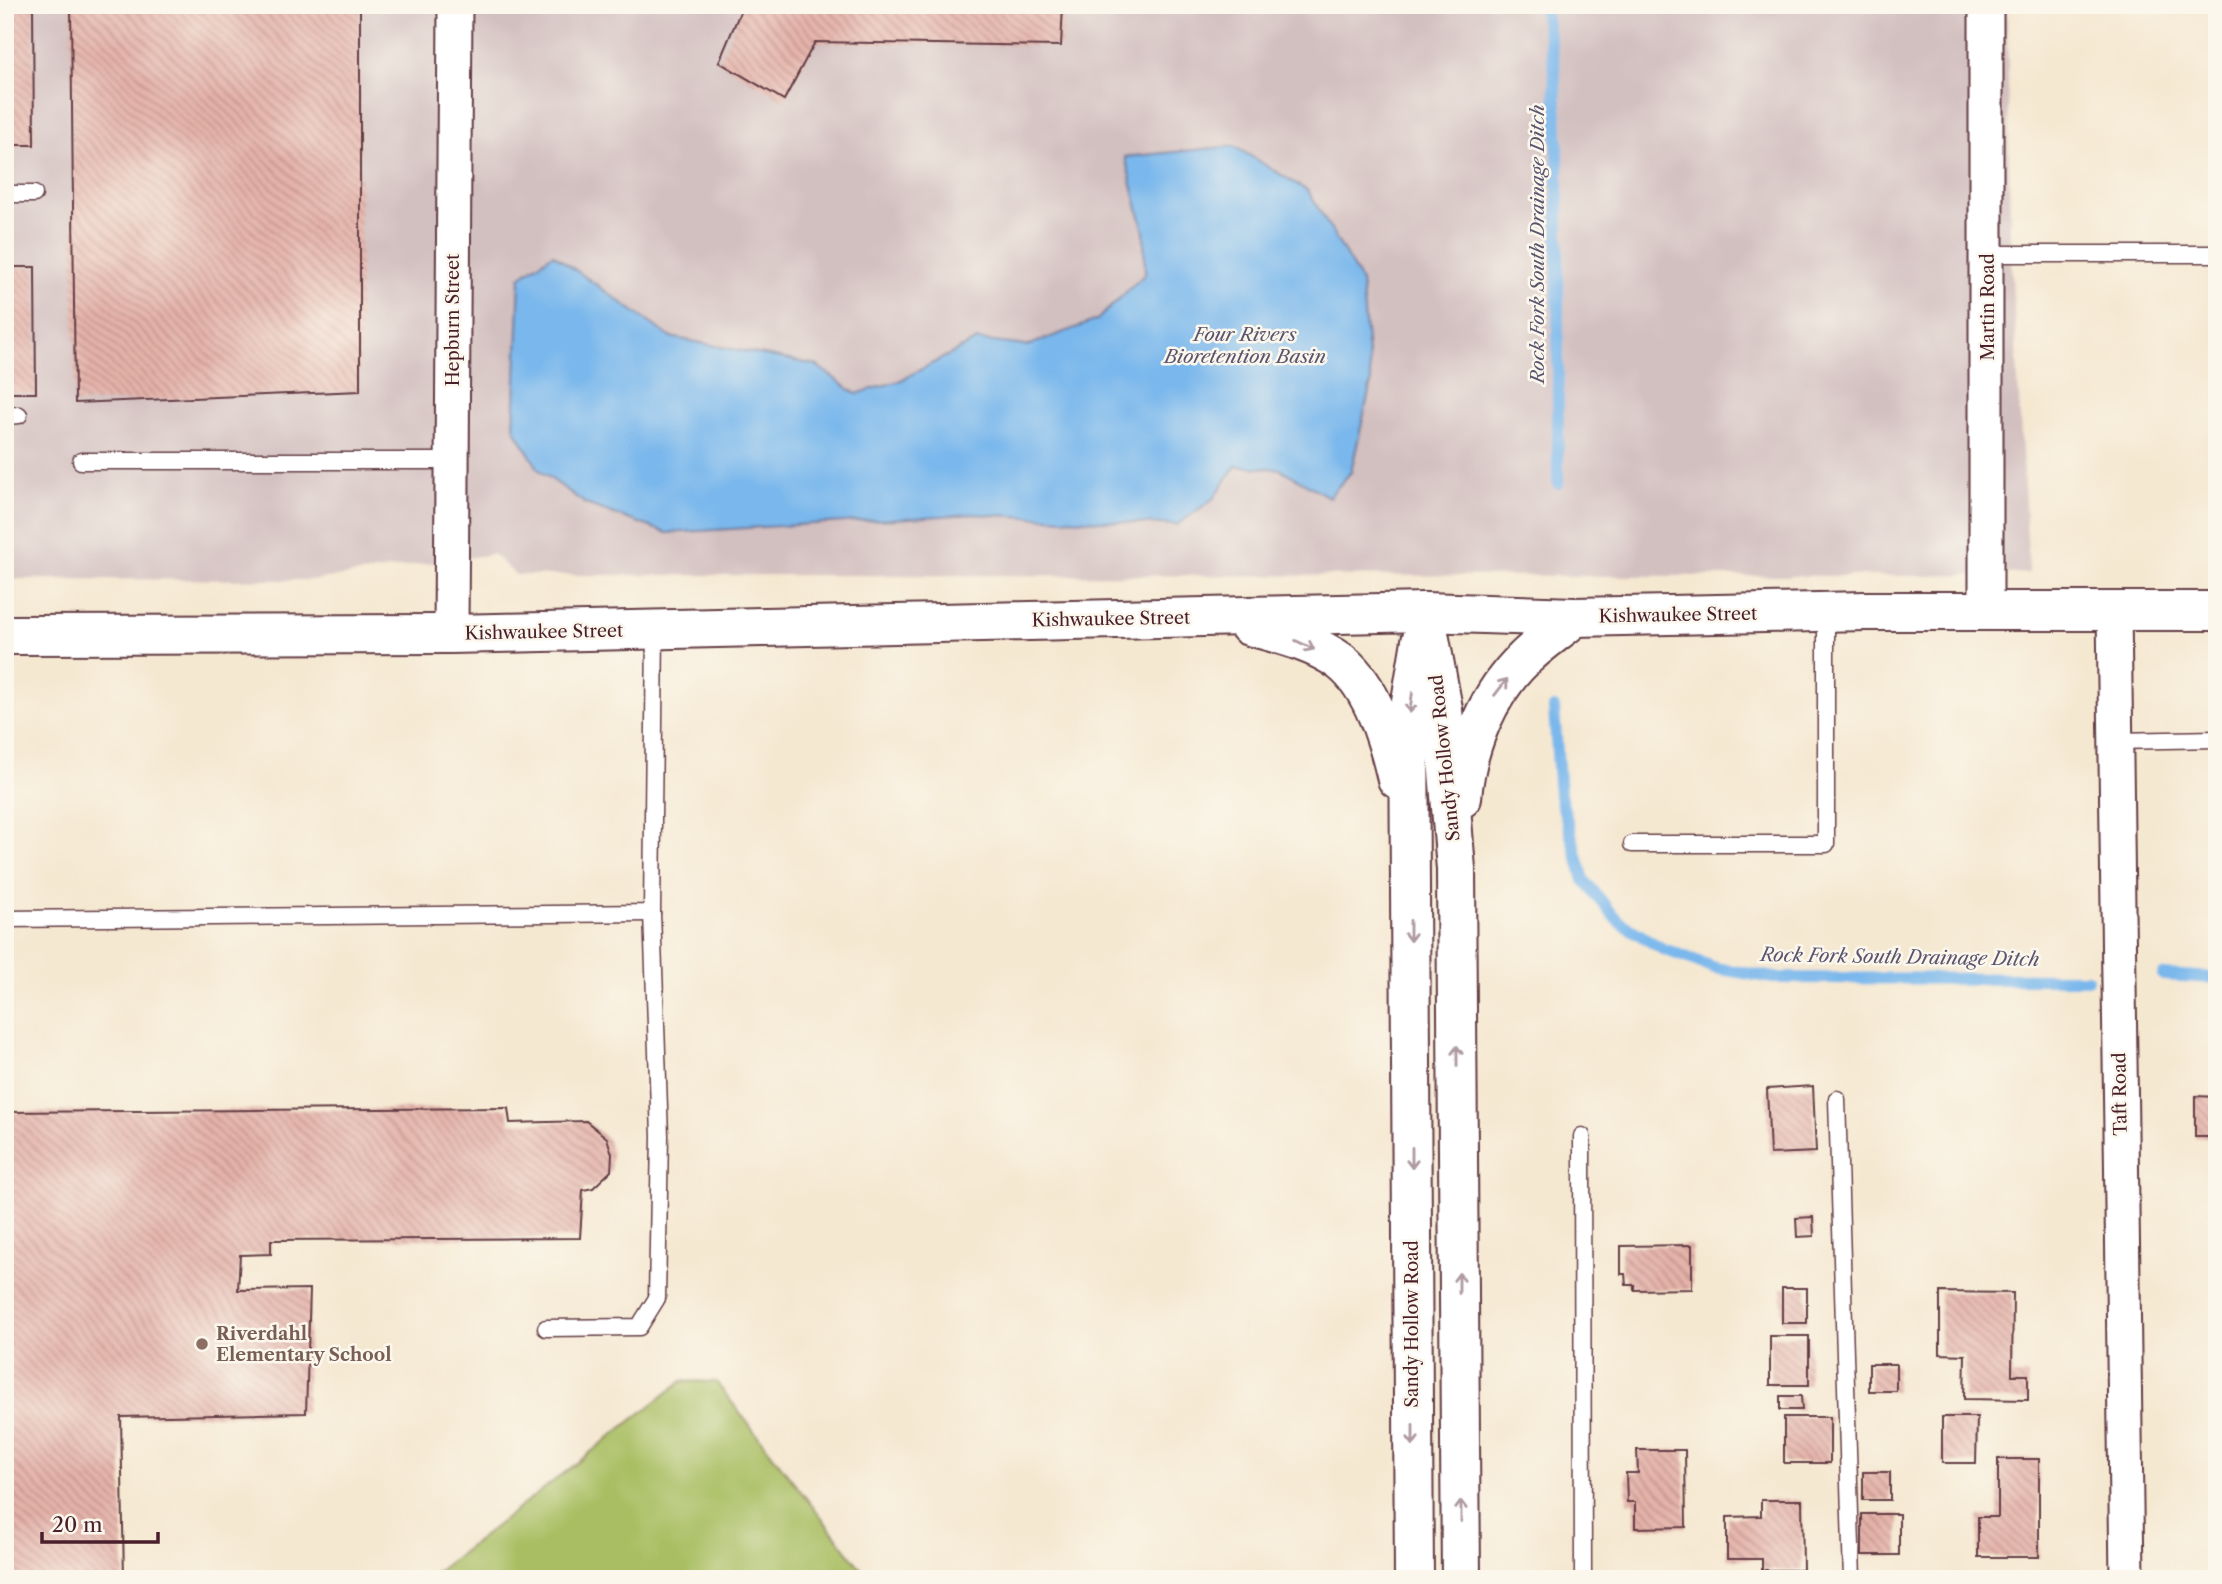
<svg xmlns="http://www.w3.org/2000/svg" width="2222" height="1584" font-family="'Libre Caslon Text',serif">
	<defs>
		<pattern id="building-back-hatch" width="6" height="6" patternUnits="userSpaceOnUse" patternTransform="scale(1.75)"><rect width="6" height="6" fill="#e5b2a9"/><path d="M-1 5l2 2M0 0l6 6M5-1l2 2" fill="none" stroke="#bc908a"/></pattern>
	</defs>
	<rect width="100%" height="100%" fill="#fbf7ec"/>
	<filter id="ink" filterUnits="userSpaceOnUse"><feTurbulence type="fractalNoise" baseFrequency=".0143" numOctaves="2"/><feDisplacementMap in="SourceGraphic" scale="14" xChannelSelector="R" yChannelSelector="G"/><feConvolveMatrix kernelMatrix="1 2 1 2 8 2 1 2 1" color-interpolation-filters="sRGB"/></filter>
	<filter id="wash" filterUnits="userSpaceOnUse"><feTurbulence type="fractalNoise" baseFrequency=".00686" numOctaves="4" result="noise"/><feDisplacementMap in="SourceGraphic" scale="28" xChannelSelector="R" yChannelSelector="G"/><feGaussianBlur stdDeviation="1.57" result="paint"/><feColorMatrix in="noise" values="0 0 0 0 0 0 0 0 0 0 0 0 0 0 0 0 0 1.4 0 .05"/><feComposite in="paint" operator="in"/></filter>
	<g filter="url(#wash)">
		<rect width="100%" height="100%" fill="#f5e8d1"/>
		<!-- industrial -->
		<polygon fill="#d2bfbf" points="5,5 2007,5 2010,241 2029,573 1928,576 516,575 493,554 314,580 5,579"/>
		<!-- grass -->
		<polygon fill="#a9be62" stroke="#7a6e46" stroke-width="2" points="682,1381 716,1382 869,1579 428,1579"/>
		<!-- water -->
		<polygon fill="#79b7ec" stroke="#626b8c" stroke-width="2" points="1234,146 1308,191 1361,281 1371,383 1351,472 1329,497 1280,469 1236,466 1213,499 1177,525 974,514 667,533 586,504 539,470 514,428 520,277 553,254 670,337 816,365 856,394 899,381 977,340 1027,346 1097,320 1145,274 1144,232 1125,157"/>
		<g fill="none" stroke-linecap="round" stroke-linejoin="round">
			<!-- stream -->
			<g stroke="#79b7ec" stroke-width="12">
				<polyline points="1543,5 1554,63 1558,154 1558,483"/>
				<polyline points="1554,708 1560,796 1584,880 1618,921 1661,948 1715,968 1774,978 2087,979"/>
				<polyline points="2163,975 2217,978"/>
			</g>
		</g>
		<g id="blocks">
			<!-- building -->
			<g fill="url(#building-back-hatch)">
				<polygon points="5,5 33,5 34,145 5,145"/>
				<polygon points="71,5 360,5 360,391 75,403"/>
				<polygon points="743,5 1063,5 1061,46 815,42 784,100 719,62"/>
				<polygon points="5,267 35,267 36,393 5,393"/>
				<polygon points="1813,1086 1816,1152 1770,1154 1767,1089"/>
				<polygon points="2195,1096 2217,1097 2217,1137 2195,1137"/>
				<polygon points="508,1108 510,1123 586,1121 607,1138 612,1154 611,1171 593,1188 583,1190 580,1238 271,1240 271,1254 240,1255 238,1290 310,1289 306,1413 121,1417 124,1579 5,1579 5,1112"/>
				<polygon points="1813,1217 1814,1236 1797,1237 1796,1218"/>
				<polygon points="1692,1245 1692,1289 1634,1290 1634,1285 1626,1285 1625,1274 1621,1274 1621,1246"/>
				<rect x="1782" y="1288" width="25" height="35"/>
				<polygon points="1940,1292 2013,1293 2012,1375 2028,1375 2028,1400 1964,1399 1965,1355 1940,1354"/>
				<rect x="1770" y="1336" width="39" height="49"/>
				<rect x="1869" y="1364" width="27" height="27"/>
				<polygon points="1780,1396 1801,1396 1802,1410 1780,1410"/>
				<rect x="1784" y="1417" width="46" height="46"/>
				<polygon points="1942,1417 1977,1417 1976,1463 1942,1463"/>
				<polygon points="1637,1450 1685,1450 1686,1527 1635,1528 1635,1502 1627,1502 1626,1473 1638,1473"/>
				<polygon points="1998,1459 2039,1459 2039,1557 1978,1557 1978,1517 1998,1517"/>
				<rect x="1863" y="1472" width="27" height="28"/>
				<rect x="2211" y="1477" width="6" height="79"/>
				<polygon points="1761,1500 1802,1500 1803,1570 1762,1570 1762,1559 1727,1559 1727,1517 1761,1516"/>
				<rect x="1862" y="1514" width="37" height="41"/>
			</g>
		</g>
	</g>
	<g filter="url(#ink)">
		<use href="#blocks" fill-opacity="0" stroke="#643d44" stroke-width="2"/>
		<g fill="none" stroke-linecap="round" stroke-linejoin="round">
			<!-- lane casing -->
			<g stroke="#643d44" stroke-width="19">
				<g id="lane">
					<polyline points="5,194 34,194"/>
					<polyline points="1988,254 2217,254"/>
					<polyline points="5,416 19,415"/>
					<polyline points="81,461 452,461"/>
					<polyline points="2115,741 2217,739"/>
					<polyline points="1632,844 1826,844 1826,612"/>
					<polyline points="5,919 652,913 655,629"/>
					<polyline points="1837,1099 1852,1579"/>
					<polyline points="1582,1136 1583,1579"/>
					<polyline points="546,1328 639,1327 657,1298 660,1136 652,913"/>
				</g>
			</g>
			<!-- street casing -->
			<g stroke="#643d44" stroke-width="37">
				<g id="street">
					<polyline points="1986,5 1986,610"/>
					<polyline points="2114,610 2127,1579"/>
					<polyline points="451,634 455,5"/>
				</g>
			</g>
			<!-- secondary casing -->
			<g stroke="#643d44" stroke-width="42">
				<g id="secondary">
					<polyline points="1425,612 1443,709 1456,869 1461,1579"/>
					<path d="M1249,626C1279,634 1316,643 1341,662C1373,687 1388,741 1397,779"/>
					<polyline points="5,635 451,634 1425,612 1575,617 1866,611 2217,611"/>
					<path d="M1462,798C1466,747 1488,693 1525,658C1540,643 1559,631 1575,617"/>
					<polyline points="1414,1579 1409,713 1421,641"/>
				</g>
			</g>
			<!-- lane -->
			<use href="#lane" stroke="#fff" stroke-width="16"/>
			<!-- street -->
			<use href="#street" stroke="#fff" stroke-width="33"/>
			<!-- secondary -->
			<use href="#secondary" stroke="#fff" stroke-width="38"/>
		</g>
		<!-- one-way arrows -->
		<defs><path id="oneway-shaft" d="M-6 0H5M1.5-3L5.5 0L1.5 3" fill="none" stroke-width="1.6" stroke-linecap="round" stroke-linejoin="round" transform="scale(1.75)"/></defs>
		<g stroke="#ae9aa0">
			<use href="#oneway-shaft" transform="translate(1305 645) rotate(26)"/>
			<use href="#oneway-shaft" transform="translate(1501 687) rotate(-52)"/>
			<use href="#oneway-shaft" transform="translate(1411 703) rotate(98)"/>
			<use href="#oneway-shaft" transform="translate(1410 931) rotate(90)"/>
			<use href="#oneway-shaft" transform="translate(1457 1056) rotate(-90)"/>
			<use href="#oneway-shaft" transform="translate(1412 1158) rotate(90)"/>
			<use href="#oneway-shaft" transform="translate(1459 1283) rotate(-90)"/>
			<use href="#oneway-shaft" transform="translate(1413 1435) rotate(90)"/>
			<use href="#oneway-shaft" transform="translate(1461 1511) rotate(-90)"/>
		</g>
	</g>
	<!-- markers -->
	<circle fill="#8d6e63" stroke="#fbf7ec" stroke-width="2.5" cx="202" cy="1344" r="7"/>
	<g text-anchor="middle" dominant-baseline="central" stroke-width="5" stroke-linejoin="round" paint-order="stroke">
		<!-- street labels -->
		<g font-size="18" fill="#4a1f2b" stroke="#fbf7ec">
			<text transform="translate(1988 307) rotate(-90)">Martin Road</text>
			<text transform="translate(453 320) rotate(-90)">Hepburn Street</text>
			<text transform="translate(1678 615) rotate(-1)">Kishwaukee Street</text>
			<text transform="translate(1111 619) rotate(-1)">Kishwaukee Street</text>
			<text transform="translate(544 632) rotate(-1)">Kishwaukee Street</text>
			<text transform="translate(1445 758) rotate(-96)">Sandy Hollow Road</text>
			<text transform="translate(2120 1094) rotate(-91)">Taft Road</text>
			<text transform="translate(1412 1324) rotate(-90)">Sandy Hollow Road</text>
		</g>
		<!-- education labels -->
		<g font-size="18" font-weight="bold" fill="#785e54" stroke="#fbf7ec" text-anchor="start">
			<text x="216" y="1334">Riverdahl<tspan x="216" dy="21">Elementary School</tspan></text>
		</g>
		<!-- water labels -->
		<g font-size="19" font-style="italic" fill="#5a546f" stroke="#fbf7ec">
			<text transform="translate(1537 244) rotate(-90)">Rock Fork South Drainage Ditch</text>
			<text x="1245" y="334">Four Rivers<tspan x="1245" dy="22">Bioretention Basin</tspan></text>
			<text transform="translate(1900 957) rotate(1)">Rock Fork South Drainage Ditch</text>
		</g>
	</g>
	<!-- margin -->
	<rect width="2222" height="1584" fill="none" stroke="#fbf7ec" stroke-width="28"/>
	<!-- scale -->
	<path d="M42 1532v10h116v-10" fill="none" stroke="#4a1f2b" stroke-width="3.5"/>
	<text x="52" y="1532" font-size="21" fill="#4a1f2b" stroke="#fbf7ec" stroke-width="5" paint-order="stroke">20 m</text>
</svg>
